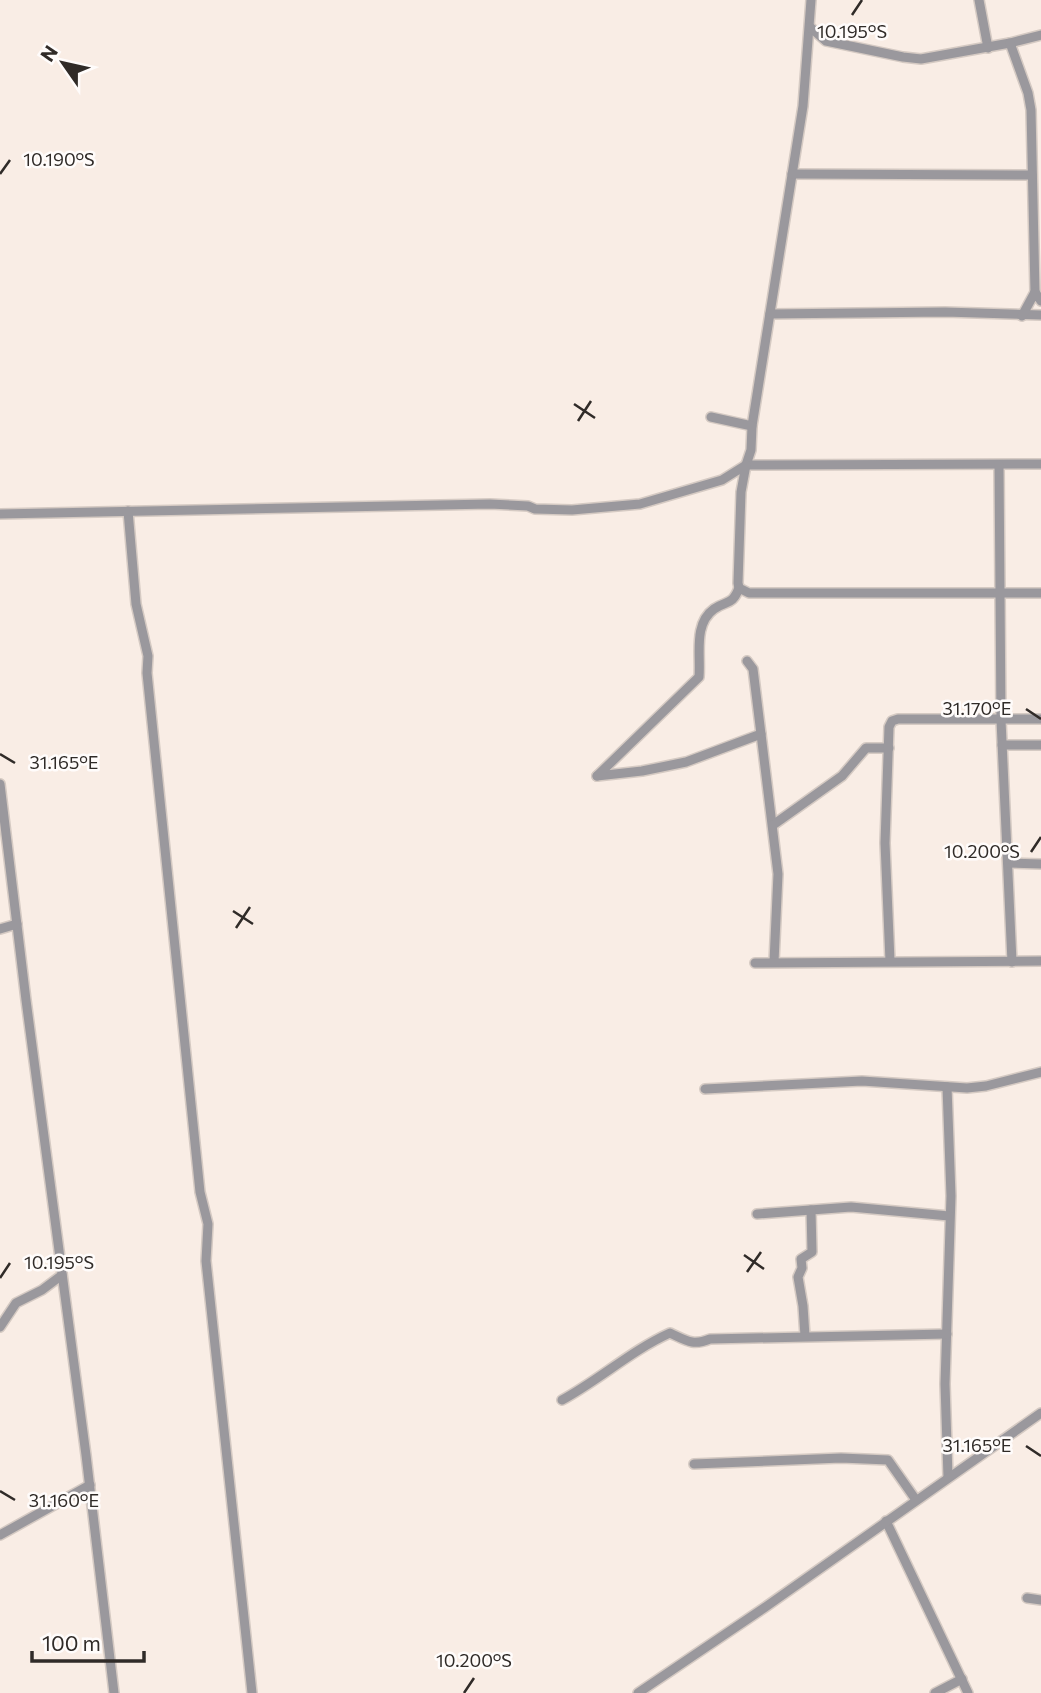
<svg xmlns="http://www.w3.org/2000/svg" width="1041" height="1693" font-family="Commissioner,sans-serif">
	<rect width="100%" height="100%" fill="#f9ede5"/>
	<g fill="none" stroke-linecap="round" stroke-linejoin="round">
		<!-- minor casing -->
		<g stroke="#d5cac3" stroke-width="12">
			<g id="minor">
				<polyline points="811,0 803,106 752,426 751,450 746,465 1041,464"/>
				<polyline points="979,0 988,48"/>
				<polyline points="810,27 826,41 903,57 921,59 1010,43 1041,35"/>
				<polyline points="1010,43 1028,93 1031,110 1035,292"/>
				<polyline points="792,174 1032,175"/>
				<polyline points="770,314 945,312 1041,315"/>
				<polyline points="1022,316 1035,292 1041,301"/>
				<polyline points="711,417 752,426"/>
				<polyline points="999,465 1001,720 1012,962"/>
				<polyline points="128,511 136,604 148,656 147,673 200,1192 208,1224 206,1261 252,1693"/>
				<polyline points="0,514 490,504 528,506 535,509 572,510 640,504 722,480 746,465 741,492 738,583 739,588 749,593 1041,593"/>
				<polyline points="747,661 753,669 761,734"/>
				<polyline points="1002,745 1041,745"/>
				<polyline points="597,776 642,771 686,762 761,734 778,874 774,962"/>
				<path d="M597,776L699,677C701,655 693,624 714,609C727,600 732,606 739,588"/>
				<polyline points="0,784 26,1000 86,1455 114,1693"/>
				<polyline points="773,825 842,776 866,748 889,748"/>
				<polyline points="1008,863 1041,864"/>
				<polyline points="0,929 17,924"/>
				<polyline points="890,961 885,843 889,727 892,721 898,719 1041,719"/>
				<polyline points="755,963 1041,961"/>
				<polyline points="947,1087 951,1196 945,1384 948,1477"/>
				<polyline points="705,1089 862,1081 967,1088 986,1086 1041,1072"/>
				<polyline points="757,1214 851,1207 949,1216"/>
				<polyline points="0,1327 16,1303 42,1290 62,1275"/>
				<polyline points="805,1336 803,1306 798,1277 802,1268 801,1259 812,1252 811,1210"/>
				<path d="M562,1400C599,1380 632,1350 670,1333C687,1341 693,1346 710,1339L947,1334"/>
				<polyline points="694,1464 841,1458 888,1460 916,1500"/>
				<polyline points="886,1521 968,1693"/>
				<polyline points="0,1535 90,1485"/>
				<polyline points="1027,1598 1041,1600"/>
				<polyline points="638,1693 764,1608 1041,1413"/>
				<polyline points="935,1693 962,1679"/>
			</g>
		</g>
		<!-- minor -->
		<use href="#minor" stroke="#9a989d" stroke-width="9"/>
	</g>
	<!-- ticks -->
	<path fill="none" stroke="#302b28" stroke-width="2.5" d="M852,15L862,0M0,174L10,160M574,404L595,418M578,421L591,401M1026,709L1041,719M0,754L15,763M1031,852L1041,837M233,911L253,924M236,928L250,907M744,1255L764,1269M747,1272L761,1252M0,1278L10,1263M1026,1446L1041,1456M0,1491L15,1500M464,1693L474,1678"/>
	<g font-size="18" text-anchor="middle" fill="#302b28" stroke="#fffcfb" stroke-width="5" stroke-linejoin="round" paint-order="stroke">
		<text x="852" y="38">10.195°S</text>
		<text x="59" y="166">10.190°S</text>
		<text x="977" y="715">31.170°E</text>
		<text x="64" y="769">31.165°E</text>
		<text x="982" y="858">10.200°S</text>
		<text x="59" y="1269">10.195°S</text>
		<text x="977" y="1452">31.165°E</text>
		<text x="64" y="1507">31.160°E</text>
		<text x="474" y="1667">10.200°S</text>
	</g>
	<!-- north arrow -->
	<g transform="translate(63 63) rotate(304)" stroke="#fffcfb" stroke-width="5" paint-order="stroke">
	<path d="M0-5L12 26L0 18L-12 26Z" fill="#302b28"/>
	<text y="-10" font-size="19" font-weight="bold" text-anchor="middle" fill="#302b28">N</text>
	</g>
	<!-- scale -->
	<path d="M32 1651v10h112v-10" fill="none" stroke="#302b28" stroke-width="3.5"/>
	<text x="42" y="1651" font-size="21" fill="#302b28" stroke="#fffcfb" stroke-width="5" paint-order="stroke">100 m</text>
</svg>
